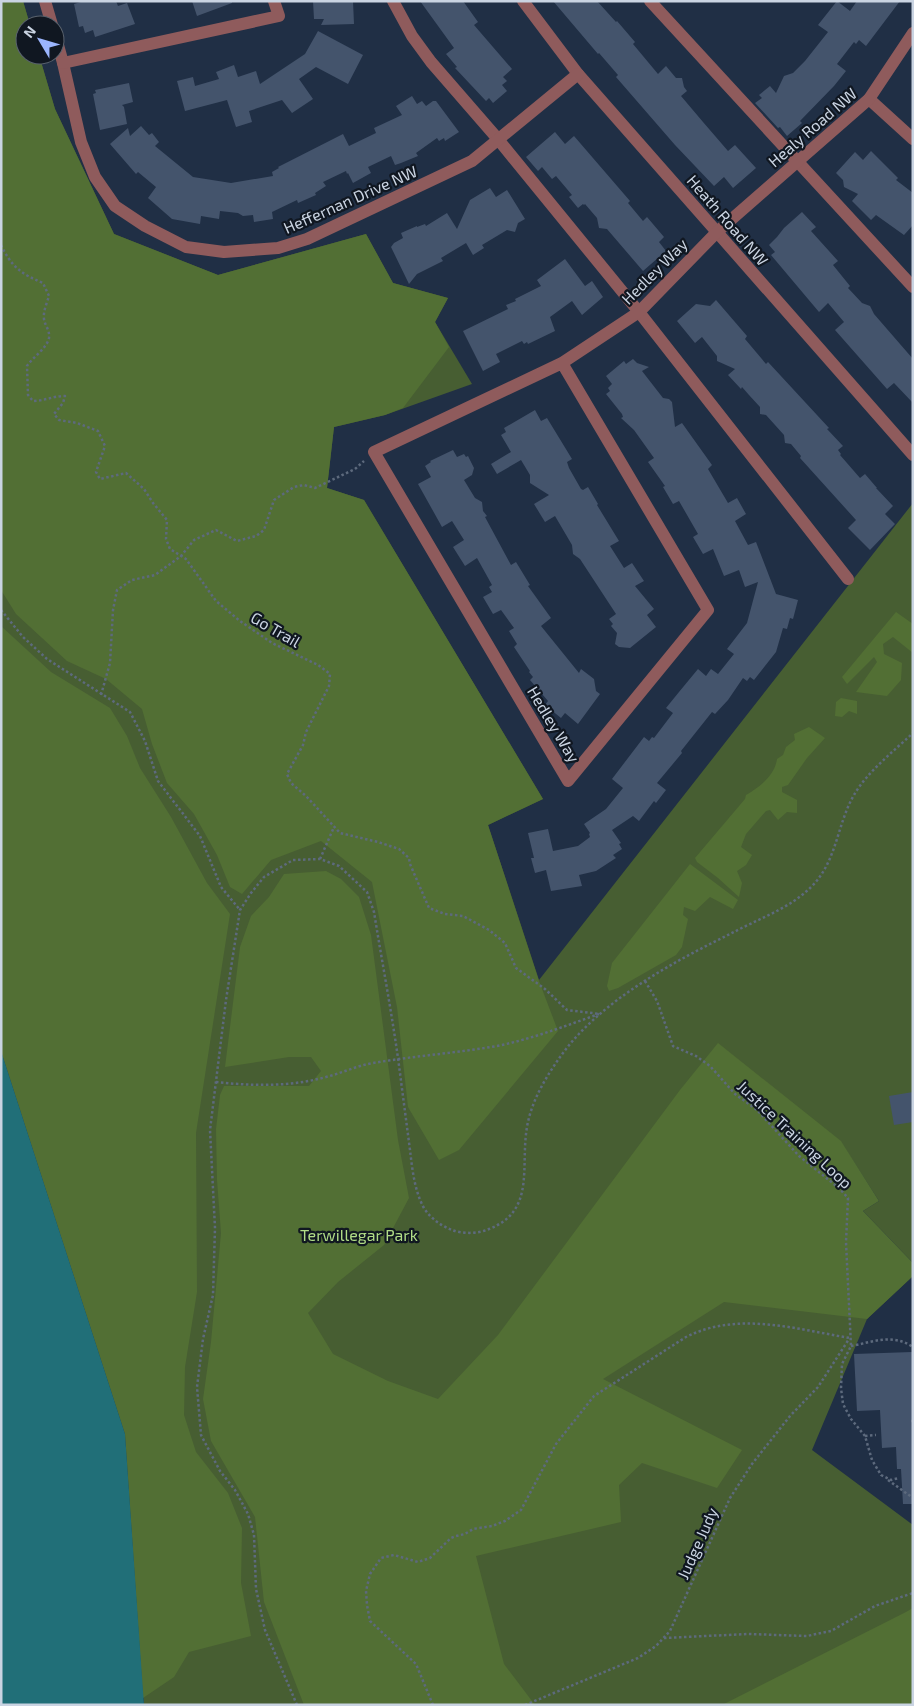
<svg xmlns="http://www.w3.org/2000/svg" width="914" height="1706" font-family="'Exo 2',sans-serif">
	<rect width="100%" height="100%" fill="#202f45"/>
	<!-- green -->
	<polygon fill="#475e32" points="1,1 23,1 30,25 25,25 25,55 39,55 55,109 114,234 218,275 366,234 393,283 448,298 435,322 472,384 385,415 334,427 327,488 364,500 543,799 488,825 539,980 913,503 913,1263 863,1211 879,1201 841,1142 718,1044 913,1276 867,1319 812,1450 913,1525 913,1705 144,1705 125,1434 1,1051"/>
	<!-- forest -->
	<g fill="#526f34">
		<polygon points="1,1 23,1 30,25 25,25 25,55 39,55 55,109 114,234 218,275 366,234 393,283 448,298 435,322 449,347 403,408 385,415 334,427 327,488 364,500 543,799 488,825 539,981 558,1031 459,1150 439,1160 408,1107 397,1007 372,882 321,841 271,860 242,894 230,887 217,855 194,814 167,783 152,744 142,709 106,679 67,661 16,614 1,590"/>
		<polygon points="896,612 913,624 913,653 893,637 883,644 884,654 902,663 901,680 887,696 856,692 877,662 874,657 847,684 842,677"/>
		<polygon points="1,626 51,672 110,708 127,736 140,768 171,817 207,883 230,914 196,1133 197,1292 185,1367 184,1415 196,1452 228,1493 242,1528 241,1583 251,1636 189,1652 174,1677 143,1698 125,1434 1,1051"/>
		<polygon points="841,698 857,701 857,714 849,711 842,717 835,716 836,702"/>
		<path d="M809,727L825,738L807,758L788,785L782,787V792L797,800V813L787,812L778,820L770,810L766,811L746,834L741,847L752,855L746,865L737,871L742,883L739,897L718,878L697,862L695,858L745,799L746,795C760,787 775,775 777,759L783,755L786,747L795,740L794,734Z"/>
		<polygon points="690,864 738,900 733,909 710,897 695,911 684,907 683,915 688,919 682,947 676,955 618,988 609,991 607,986 612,963"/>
		<polygon points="326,871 341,879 359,897 371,935 398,1140 409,1198 384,1245 338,1282 308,1313 333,1354 388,1381 438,1399 498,1335 680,1090 718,1043 841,1141 879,1201 863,1211 913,1263 913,1276 867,1319 724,1302 603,1379 742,1450 717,1488 642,1463 619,1485 621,1522 476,1556 504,1664 535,1705 304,1705 264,1602 255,1517 211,1441 203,1399 211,1342 221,1233 217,1180 216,1129 220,1095 224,1086 309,1086 321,1071 311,1057 289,1057 225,1067 240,947 251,916 269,897 284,874"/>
		<polygon points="913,1608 913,1705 722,1705 906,1612"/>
	</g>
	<!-- water -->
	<polygon fill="#216f78" points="1,1051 125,1434 144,1705 1,1705"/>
	<!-- building -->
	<g fill="#44546c">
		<polygon points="84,1 116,1 118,6 127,3 135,24 95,37 93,30 85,33 83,26 79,27 74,4"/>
		<polygon points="192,1 232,1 232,3 197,16"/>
		<polygon points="313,1 353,1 354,24 321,25 324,19 314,19"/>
		<polygon points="420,1 463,1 478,22 474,25 512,69 503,77 507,81 502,85 507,91 493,103 489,98 486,101 455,68 457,67 446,54 454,48"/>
		<polygon points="553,1 597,1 616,22 617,21 635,42 633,44 658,74 666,66 676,78 682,78 684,87 687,91 681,96 703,122 728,151 735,145 756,168 733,188 724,177 714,186 675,145 616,77 618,75 599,53 598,54"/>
		<polygon points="837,1 850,11 857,1 900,1 866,46 859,40 856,44 854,42 837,64 846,71 834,86 800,121 802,123 787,136 780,127 778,128 755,103 762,98 759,95 770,86 776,93 784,76 793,73 805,61 828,32 818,25"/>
		<polygon points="318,31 363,55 348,84 316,67 299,79 313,99 292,113 282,100 249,111 252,122 236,127 227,100 185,111 177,81 193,77 195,86 219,79 216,72 234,65 238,77 256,71 260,84 305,54"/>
		<polygon points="129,83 133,102 122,105 124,107 127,124 100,130 93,94 96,93 95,90"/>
		<polygon points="412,96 417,104 422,101 426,106 433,101 436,101 459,132 445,141 444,138 439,141 437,138 416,153 418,156 401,163 395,165 391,156 368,167 371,173 353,183 348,173 347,174 346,171 323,182 326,186 315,193 316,195 298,203 297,200 272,212 273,219 254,222 253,215 243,216 238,213 220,211 219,219 201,216 200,224 172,219 148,198 156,187 138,172 136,174 110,144 128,128 130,136 141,126 149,135 152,133 159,142 155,146 193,177 231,183 273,176 272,172 279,168 278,167 343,134 349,146 376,133 374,128 402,115 396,106"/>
		<polygon points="555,132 565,144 574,136 630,201 628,203 643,221 647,217 664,237 659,242 666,251 643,271 607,229 599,228 597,218 585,204 584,205 583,204 578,208 569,197 572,195 556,176 552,179 542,167 538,171 526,157"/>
		<polygon points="871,151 898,178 896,180 913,193 913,225 904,235 876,215 871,220 852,201 858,194 844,187 843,180 836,173 855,152 863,160"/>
		<polygon points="490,188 496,197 507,190 525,219 518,223 515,232 507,230 482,245 484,248 473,255 466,243 441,258 443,261 417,274 409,284 391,247 394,243 403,238 401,233 417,226 417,227 425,224 426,226 447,213 457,229 470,200"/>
		<polygon points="802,212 816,227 811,231 838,261 833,265 850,286 848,288 862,303 870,306 874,314 913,359 913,403 894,383 887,389 835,330 844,322 828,303 819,312 771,255 775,252 769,245 777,237 784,228"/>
		<polygon points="565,259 585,286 592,281 603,297 582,315 572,301 550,317 555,331 528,344 527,342 524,344 522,341 496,354 500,362 483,371 463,331 508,309 506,305 516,301 515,299 541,286 537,280"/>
		<polygon points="716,300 747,336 745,339 766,364 768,362 829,428 827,429 843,446 838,450 841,454 840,455 860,478 865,474 877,488 876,488 893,506 885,514 895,524 870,550 848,528 856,520 800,458 801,456 791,444 785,443 784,435 766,415 760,414 760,407 749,395 742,387 741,389 728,375 735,369 717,361 717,356 702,337 695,343 677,321 696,304 710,306"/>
		<polygon points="633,359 637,363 649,367 642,371 663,398 669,399 672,402 675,427 682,423 712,465 708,469 728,503 737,498 746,514 735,521 748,545 756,542 776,594 798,600 793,619 790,618 787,629 783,628 776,652 754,680 750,677 747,681 743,678 728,700 715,714 712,712 681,751 682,753 657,783 666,790 656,803 654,801 639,821 633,816 612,830 621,843 619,844 622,849 613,855 616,858 596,871 579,875 582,886 551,891 546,870 535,873 531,858 534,858 528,833 548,829 553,851 578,846 590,837 589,834 590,833 584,824 606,809 623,788 612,779 644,737 649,741 652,737 654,738 673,713 666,708 679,692 698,669 706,676 711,669 718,674 734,654 727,649 747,623 758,582 745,587 739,570 724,576 713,549 703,554 693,537 698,534 679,501 673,504 663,487 665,486 648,462 654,458 634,430 621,418 623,417 622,414 606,394 610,391 608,388 612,384 606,376 624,361 626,364"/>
		<polygon points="535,410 541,421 547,418 572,459 567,462 569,468 581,489 583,490 588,487 598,504 597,505 619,541 610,546 624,568 632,563 644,581 635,586 654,609 647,615 656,627 630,648 619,647 615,644 617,633 611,626 613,624 609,619 616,614 580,559 573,554 572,545 555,516 545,522 534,504 549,495 530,483 530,475 521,460 497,474 491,464 511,452 501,435 506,432 504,428"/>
		<polygon points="453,450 457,457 464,454 466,457 468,456 474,468 472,475 464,480 475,498 482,502 483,511 487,516 485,517 511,565 516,562 530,585 528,586 551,618 541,626 579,673 581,669 594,679 596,691 600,694 578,724 565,713 561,718 545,705 548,701 530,680 533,677 529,672 530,671 514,647 517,644 509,631 514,628 501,610 493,614 483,597 492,592 489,587 492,585 477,558 465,566 453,547 464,540 452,521 442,527 418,484 431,477 425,466 431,462 430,461"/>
		<polygon points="913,1092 913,1122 894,1125 889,1096"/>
		<polygon points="912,1352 913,1504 903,1504 901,1469 897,1469 896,1447 882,1448 880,1410 857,1411 854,1354"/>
	</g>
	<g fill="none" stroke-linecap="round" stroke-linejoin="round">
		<!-- path -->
		<g stroke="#5d6a7d" stroke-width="2.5" stroke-dasharray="2.5 2.5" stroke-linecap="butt">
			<path d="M1,245C11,266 21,274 43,283L49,296C47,303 43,311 44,319C45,326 50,330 49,338C47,348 33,357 27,366L28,395L33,401C44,401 53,396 65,396L63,403L54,414L59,420L77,423L98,431L105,446L96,472L100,479L126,473L144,489L153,503L167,520L166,539L170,549L186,559L216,601L240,621L272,643L318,665L330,674L329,686L306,732L303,745L287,774L291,783L306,796L340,833L378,842L399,849L409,858L410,864L429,908L445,914L463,916L489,930L505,943L516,968L545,989L567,1010L600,1014"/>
			<polyline points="1,610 23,637 47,659 130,712 145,741 158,781 200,836 221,887 240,910"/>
			<polyline points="101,695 110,663 113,610 117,590 132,580 155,575 181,556 194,540 216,530 237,541 256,536 264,530 274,500 294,487 304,485 315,488 355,469 364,461"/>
			<polyline points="320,859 334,827"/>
			<polyline points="645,981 657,1001 673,1046 696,1056 710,1066 735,1094 757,1110 799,1156 840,1189 848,1198 846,1242 851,1346 842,1364 841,1388 843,1404 851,1419 865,1436 872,1460 881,1475 891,1480 899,1478"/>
			<path d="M216,1082C252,1086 290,1087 326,1077C342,1073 356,1066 373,1063C414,1056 456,1053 497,1046C532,1039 565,1026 599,1014"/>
			<path d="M851,1346C873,1342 892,1333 913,1347"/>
			<polyline points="911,1421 913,1421"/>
			<polyline points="865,1436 876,1435"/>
			<polyline points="888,1480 913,1498"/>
			<polyline points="664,1638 748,1634 807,1636 831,1631 875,1606 913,1593"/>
			<path d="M297,1705L265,1630L256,1589L254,1535L248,1514L235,1490L220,1471L201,1435L197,1387L203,1339L213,1295L215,1228L210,1130L226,1000L240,910L251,893L264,877L293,860L320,859L339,866L367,892L374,912C383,968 394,1024 401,1081C404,1104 407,1127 410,1150C412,1167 414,1186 421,1202C426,1215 439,1225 452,1230C463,1234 478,1234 489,1229C536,1211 520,1167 527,1127C531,1103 544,1080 558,1060C597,1002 673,962 734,932C760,918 791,908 812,886C837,861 837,824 854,795C867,772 894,751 913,733"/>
			<path d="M433,1705L416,1664L370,1621L367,1605L366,1591L370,1574L381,1558L394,1555L418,1562L430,1558L451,1538L456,1536L465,1534L473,1529L492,1526L505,1521L521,1510L556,1444L594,1396L686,1337C738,1311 795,1329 850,1338"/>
			<polyline points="525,1705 638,1658 656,1646 670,1631 730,1498 752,1464 790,1416 818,1387 849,1339"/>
		</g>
		<!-- minor -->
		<g stroke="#8f5b5c" stroke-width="12">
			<polyline points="45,1 52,25"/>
			<polyline points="393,1 412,36 431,62 497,138 639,312 848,579"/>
			<polyline points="523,1 578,74 913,455"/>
			<polyline points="650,1 913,287"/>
			<polyline points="55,34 63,63 81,142 95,177 115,206 145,226 186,247 224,252 278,248 307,239 472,161 578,74"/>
			<polyline points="63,63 279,16 274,1"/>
			<polyline points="869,99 913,139"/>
			<polyline points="562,363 708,610 568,781 374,452 562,363 639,312 717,232 869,99 913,33"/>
		</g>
	</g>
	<g text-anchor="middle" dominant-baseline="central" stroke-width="4.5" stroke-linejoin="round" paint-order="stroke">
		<!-- street labels -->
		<g font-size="16" fill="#cad4e2" stroke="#101721">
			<text transform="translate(812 127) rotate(-41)">Healy Road NW</text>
			<text transform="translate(350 199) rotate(-24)">Heffernan Drive NW</text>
			<text transform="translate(728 220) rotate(49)">Heath Road NW</text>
			<text transform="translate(654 271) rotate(-45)">Hedley Way</text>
			<text transform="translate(276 629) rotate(30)">Go Trail</text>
			<text transform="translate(554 724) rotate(59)">Hedley Way</text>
			<text transform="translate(795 1134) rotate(43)">Justice Training Loop</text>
			<text transform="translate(697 1543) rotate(-66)">Judge Judy</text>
		</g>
		<!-- park labels -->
		<g font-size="16" fill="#b1dd87" stroke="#101721">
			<text x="359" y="1234">Terwillegar Park</text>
		</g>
	</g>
	<!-- border -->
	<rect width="914" height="1706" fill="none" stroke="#cad4e2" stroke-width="5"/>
	<!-- north arrow -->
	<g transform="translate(40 40) rotate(308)"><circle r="24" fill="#101721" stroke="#5a636e"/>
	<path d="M0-4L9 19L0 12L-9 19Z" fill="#9bb5fd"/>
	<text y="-8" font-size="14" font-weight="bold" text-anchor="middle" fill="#cad4e2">N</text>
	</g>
</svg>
